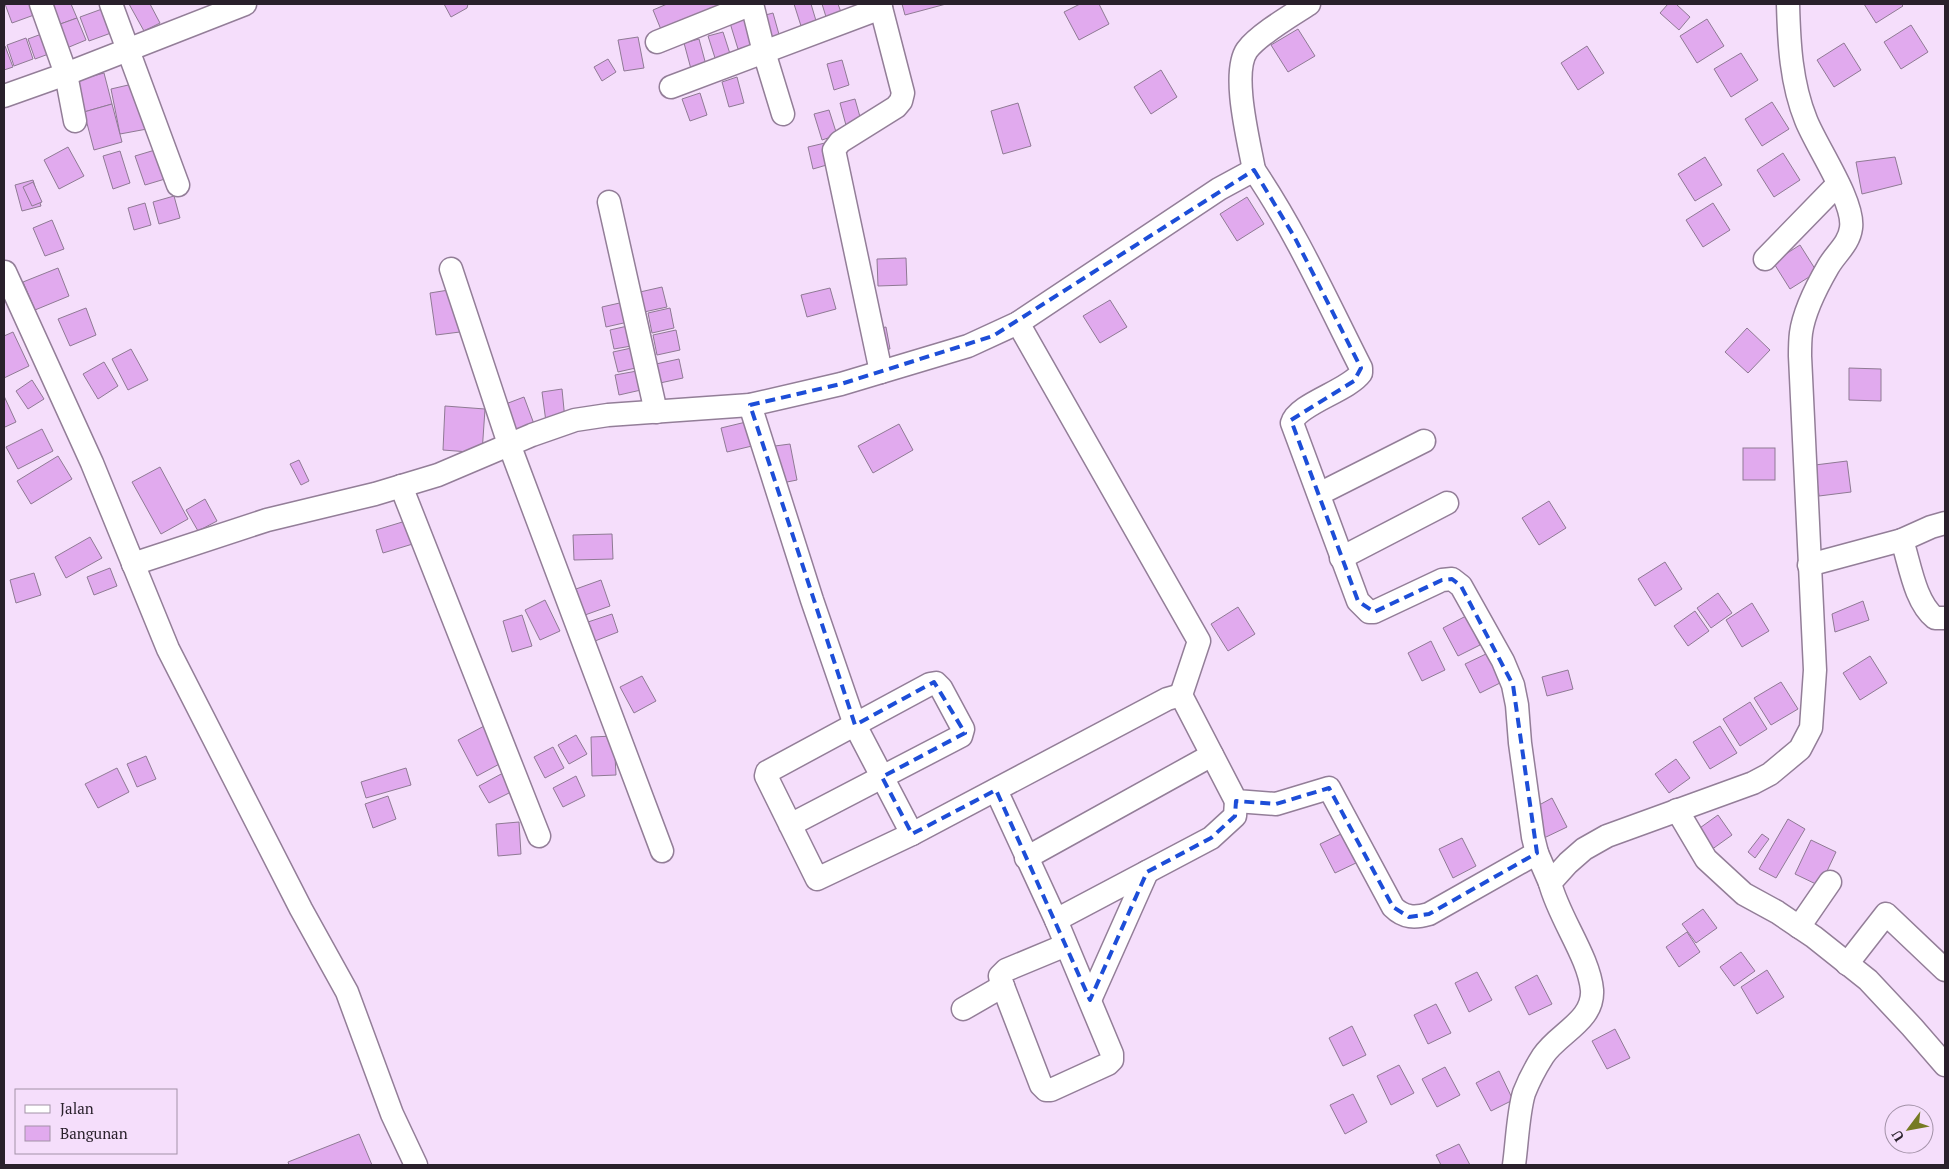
<svg xmlns="http://www.w3.org/2000/svg" width="1949" height="1169" font-family="'PT Serif',serif">
	<rect width="100%" height="100%" fill="#f5defb"/>
	<!-- building -->
	<g fill="#e1aaee" stroke="#8f7a94">
		<polygon points="5,4 30,4 34,15 12,23"/>
		<polygon points="43,4 71,4 77,18 52,27"/>
		<polygon points="129,4 150,4 160,23 144,31"/>
		<polygon points="444,4 468,4 467,8 451,17"/>
		<polygon points="667,4 730,4 662,32 653,10"/>
		<polygon points="794,4 811,4 817,24 802,29"/>
		<polygon points="822,4 838,4 842,15 827,20"/>
		<polygon points="902,4 946,4 905,15"/>
		<polygon points="1080,4 1099,4 1109,24 1079,40 1064,12"/>
		<polygon points="1668,4 1676,4 1690,17 1679,30 1660,13"/>
		<polygon points="1864,4 1901,4 1903,6 1876,23"/>
		<polygon points="102,9 111,33 89,41 80,17"/>
		<polygon points="773,13 780,38 765,42 758,17"/>
		<polygon points="77,18 86,40 62,50 52,27"/>
		<polygon points="745,19 753,45 738,49 730,23"/>
		<polygon points="1707,19 1724,46 1697,63 1680,36"/>
		<polygon points="1911,25 1928,52 1901,69 1884,42"/>
		<polygon points="1298,29 1315,56 1288,72 1271,45"/>
		<polygon points="47,32 54,52 35,59 28,39"/>
		<polygon points="723,32 731,57 716,61 708,36"/>
		<polygon points="638,37 644,68 624,71 618,40"/>
		<polygon points="26,38 33,59 14,66 7,45"/>
		<polygon points="699,39 706,65 691,69 684,43"/>
		<polygon points="1844,43 1861,70 1834,87 1817,60"/>
		<polygon points="5,46 13,67 4,70 4,47"/>
		<polygon points="1587,46 1604,73 1578,90 1561,63"/>
		<polygon points="1741,53 1758,80 1731,97 1714,69"/>
		<polygon points="608,59 616,72 602,81 594,67"/>
		<polygon points="842,60 849,85 834,90 827,64"/>
		<polygon points="1161,70 1177,97 1151,114 1134,87"/>
		<polygon points="104,73 112,104 84,112 75,81"/>
		<polygon points="737,77 744,103 729,107 722,82"/>
		<polygon points="137,83 147,129 120,134 111,89"/>
		<polygon points="700,93 707,115 690,121 682,99"/>
		<polygon points="855,99 862,124 847,129 840,103"/>
		<polygon points="1772,102 1789,129 1762,146 1745,119"/>
		<polygon points="1018,103 1031,146 1003,154 991,111"/>
		<polygon points="112,104 122,142 94,150 84,112"/>
		<polygon points="829,110 837,135 822,140 814,114"/>
		<polygon points="825,143 830,164 813,169 808,147"/>
		<polygon points="68,147 84,176 59,189 44,160"/>
		<polygon points="155,150 165,179 145,185 135,156"/>
		<polygon points="120,151 130,183 113,189 103,156"/>
		<polygon points="1783,153 1800,180 1774,197 1757,170"/>
		<polygon points="1705,157 1722,185 1695,201 1678,174"/>
		<polygon points="1895,157 1902,184 1862,194 1856,162"/>
		<polygon points="33,180 41,206 22,211 15,185"/>
		<polygon points="33,182 42,202 32,206 23,187"/>
		<polygon points="174,196 180,218 159,224 153,202"/>
		<polygon points="1247,197 1264,224 1237,241 1220,214"/>
		<polygon points="145,203 151,225 134,230 128,208"/>
		<polygon points="1713,203 1730,230 1703,247 1686,220"/>
		<polygon points="52,220 64,249 45,256 33,228"/>
		<polygon points="1800,245 1817,272 1790,289 1773,262"/>
		<polygon points="906,258 907,285 878,286 877,259"/>
		<polygon points="58,268 69,296 35,310 23,282"/>
		<polygon points="662,287 667,307 644,312 640,292"/>
		<polygon points="830,288 836,309 807,317 801,295"/>
		<polygon points="455,289 460,332 436,335 430,293"/>
		<polygon points="1110,300 1127,327 1100,343 1083,316"/>
		<polygon points="624,302 628,322 606,327 602,307"/>
		<polygon points="86,308 96,335 70,346 58,319"/>
		<polygon points="670,308 674,328 652,333 648,313"/>
		<polygon points="632,325 637,345 614,349 610,330"/>
		<polygon points="886,327 890,349 878,350 875,329"/>
		<polygon points="1747,328 1770,350 1748,373 1725,352"/>
		<polygon points="676,330 680,350 657,355 653,335"/>
		<polygon points="13,332 29,366 4,378 4,336"/>
		<polygon points="636,347 640,367 618,372 613,352"/>
		<polygon points="131,349 148,380 128,390 112,359"/>
		<polygon points="679,359 683,378 660,383 656,364"/>
		<polygon points="104,362 118,386 98,399 83,374"/>
		<polygon points="1849,368 1881,369 1881,401 1849,400"/>
		<polygon points="637,371 641,390 619,395 615,375"/>
		<polygon points="32,380 44,399 28,409 16,391"/>
		<polygon points="562,389 565,420 546,422 542,392"/>
		<polygon points="4,396 16,422 5,427 4,424"/>
		<polygon points="524,397 534,424 512,431 503,405"/>
		<polygon points="445,406 485,409 482,453 443,450"/>
		<polygon points="746,422 752,446 727,452 721,428"/>
		<polygon points="899,424 913,450 873,473 858,446"/>
		<polygon points="42,429 53,451 18,469 6,447"/>
		<polygon points="790,444 797,480 782,483 775,446"/>
		<rect x="1743" y="448" width="32" height="32"/>
		<polygon points="58,456 72,479 31,504 17,481"/>
		<polygon points="299,460 309,481 301,485 290,464"/>
		<polygon points="1847,461 1851,492 1819,496 1815,465"/>
		<polygon points="160,467 188,519 161,534 132,482"/>
		<polygon points="205,499 217,521 198,531 186,510"/>
		<polygon points="1549,501 1566,528 1539,545 1522,518"/>
		<polygon points="409,520 416,543 383,553 376,530"/>
		<polygon points="612,534 613,559 574,560 573,535"/>
		<polygon points="90,537 102,558 66,578 55,557"/>
		<polygon points="1665,562 1682,589 1655,606 1638,579"/>
		<polygon points="110,568 117,586 94,595 87,577"/>
		<polygon points="34,573 41,595 16,603 10,580"/>
		<polygon points="601,580 610,606 585,615 576,589"/>
		<polygon points="1718,593 1732,613 1711,628 1697,608"/>
		<polygon points="545,600 560,631 540,640 525,610"/>
		<polygon points="1863,601 1869,620 1835,632 1832,614"/>
		<polygon points="1752,603 1769,631 1742,647 1726,620"/>
		<polygon points="1238,607 1255,634 1228,651 1211,624"/>
		<polygon points="1695,611 1709,631 1688,646 1674,626"/>
		<polygon points="612,614 618,632 595,641 588,622"/>
		<polygon points="522,615 532,646 512,652 503,621"/>
		<polygon points="1466,616 1480,645 1458,656 1443,628"/>
		<polygon points="1431,641 1445,670 1422,681 1408,653"/>
		<polygon points="1488,653 1502,682 1480,693 1465,664"/>
		<polygon points="1870,656 1887,683 1860,700 1843,673"/>
		<polygon points="1568,670 1573,689 1547,696 1542,677"/>
		<polygon points="642,676 656,701 634,713 620,687"/>
		<polygon points="1781,682 1798,709 1771,725 1754,698"/>
		<polygon points="1750,702 1767,729 1740,746 1723,719"/>
		<polygon points="486,725 505,761 477,776 458,740"/>
		<polygon points="1720,726 1737,753 1710,769 1693,742"/>
		<polygon points="576,735 587,754 569,764 558,745"/>
		<polygon points="614,736 616,775 592,776 591,737"/>
		<polygon points="553,747 564,768 545,778 534,757"/>
		<polygon points="146,756 156,779 137,787 127,764"/>
		<polygon points="1676,759 1690,778 1669,793 1655,774"/>
		<polygon points="117,768 129,792 98,808 85,784"/>
		<polygon points="406,768 411,785 366,798 361,782"/>
		<polygon points="503,773 513,791 489,803 479,786"/>
		<polygon points="576,776 585,796 563,807 553,788"/>
		<polygon points="388,796 396,819 373,828 365,804"/>
		<polygon points="1552,798 1567,827 1544,838 1530,810"/>
		<polygon points="1718,815 1732,835 1711,850 1697,830"/>
		<polygon points="1788,819 1805,829 1776,878 1759,869"/>
		<polygon points="519,822 521,854 498,856 496,824"/>
		<polygon points="1343,833 1358,862 1335,873 1320,844"/>
		<polygon points="1762,834 1769,839 1755,858 1748,852"/>
		<polygon points="1462,838 1476,866 1453,878 1439,849"/>
		<polygon points="1811,840 1836,852 1820,886 1795,874"/>
		<polygon points="1703,909 1717,928 1696,943 1682,924"/>
		<polygon points="1687,932 1700,952 1679,967 1666,947"/>
		<polygon points="1741,952 1755,971 1734,986 1720,967"/>
		<polygon points="1767,970 1784,997 1757,1014 1741,987"/>
		<polygon points="1477,972 1492,1000 1469,1012 1455,983"/>
		<polygon points="1537,975 1552,1004 1529,1015 1515,987"/>
		<polygon points="1436,1004 1451,1033 1428,1044 1414,1015"/>
		<polygon points="1352,1026 1366,1055 1343,1066 1329,1038"/>
		<polygon points="1615,1029 1630,1058 1607,1069 1592,1041"/>
		<polygon points="1399,1065 1414,1093 1391,1105 1377,1076"/>
		<polygon points="1445,1067 1460,1095 1437,1107 1422,1079"/>
		<polygon points="1499,1071 1513,1100 1491,1111 1476,1083"/>
		<polygon points="1353,1094 1367,1122 1345,1134 1330,1105"/>
		<polygon points="359,1134 372,1165 289,1165 288,1162"/>
		<polygon points="1459,1144 1470,1165 1441,1165 1436,1155"/>
	</g>
	<g fill="none" stroke-linecap="round" stroke-linejoin="round">
		<!-- minor casing -->
		<g stroke="#937e98" stroke-width="25">
			<g id="minor">
				<polyline points="41,4 66,74 75,121"/>
				<polyline points="111,4 178,185"/>
				<polyline points="752,4 764,52 783,114"/>
				<polyline points="880,4 903,93 901,101 896,107 840,142 834,150 881,372"/>
				<polyline points="657,42 752,4"/>
				<polyline points="671,87 881,8"/>
				<polyline points="4,96 66,74 245,4"/>
				<path d="M1254,170C1249,142 1231,73 1247,50C1259,34 1292,15 1309,4"/>
				<polyline points="609,202 656,412"/>
				<polyline points="1765,259 1838,184"/>
				<polyline points="451,269 509,444 662,851"/>
				<polyline points="5,272 92,463 168,649 301,909 347,992 392,1114 416,1165"/>
				<path d="M1018,323L1199,641L1181,695L1236,801L1276,804L1329,788L1393,907C1404,918 1415,918 1429,914L1537,853"/>
				<polyline points="750,405 812,600 855,725 912,834"/>
				<polyline points="401,486 539,836"/>
				<polyline points="1319,494 1424,441"/>
				<polyline points="1902,540 1931,527 1945,523"/>
				<polyline points="1341,558 1447,503"/>
				<path d="M133,564L267,520L375,494L438,475L532,435L575,420L608,415L750,405L841,384L968,346L1018,323L1219,189L1254,170C1296,232 1327,301 1361,368V373C1348,391 1297,404 1292,423L1358,601L1369,612H1374L1442,580L1452,579L1461,586L1503,661L1513,685L1517,705L1520,743L1533,837L1537,853L1550,883"/>
				<path d="M1809,565L1902,540C1910,565 1915,602 1935,618H1945"/>
				<polyline points="996,790 1056,920 1112,1054 1112,1060 1108,1064 1051,1090 1046,1090 1041,1085 1001,981 1000,976 1006,970 1066,945"/>
				<polyline points="1677,810 1706,859 1744,894 1777,912 1814,937 1868,980 1912,1027 1945,1065"/>
				<polyline points="790,825 961,736 963,729 941,688 936,683 930,684 767,772 766,776 768,780 817,879 912,834 1167,699 1181,695"/>
				<polyline points="1026,858 1212,755"/>
				<polyline points="1056,920 1211,838 1235,816 1236,801"/>
				<polyline points="1799,927 1830,882"/>
				<polyline points="1847,964 1886,914 1945,970"/>
				<polyline points="1090,1000 1147,872"/>
				<polyline points="963,1009 1003,986"/>
				<path d="M1514,1165C1517,1144 1518,1113 1524,1093C1529,1080 1536,1067 1543,1056C1558,1033 1594,1021 1592,990C1589,957 1559,918 1550,883L1568,863L1584,849L1607,836L1753,783L1770,774L1800,749L1811,728L1815,670L1800,356C1800,349 1800,341 1801,333C1804,311 1817,286 1828,267C1836,253 1849,244 1851,228C1855,202 1816,146 1806,120C1791,83 1789,43 1788,4"/>
			</g>
		</g>
		<!-- minor -->
		<use href="#minor" stroke="#fff" stroke-width="22"/>
	</g>
	<!-- marked area -->
	<path fill="none" stroke="#1d4ed8" stroke-width="4" stroke-dasharray="10 6" stroke-linejoin="round" d="M1254,170L1295,238L1361,368L1354,381L1291,420L1358,601L1374,612L1442,580L1452,579L1461,586L1513,685L1537,853L1429,914L1409,917L1393,907L1329,788L1276,804L1236,801L1235,816L1211,838L1147,872L1090,1000L996,790L912,834L882,777L965,733L934,682L855,725L750,405L841,384L993,336Z"/>
	<!-- border -->
	<rect width="1949" height="1169" fill="none" stroke="#29202b" stroke-width="10"/>
	<!-- legend -->
	<rect x="15" y="1089" width="162" height="65" fill="#f5defb" stroke="#a392a8"/>
	<rect x="25" y="1105" width="25" height="8" fill="#ffffff" stroke="#a392a8"/>
	<text x="60" y="1114" font-size="15" fill="#29202b">Jalan</text>
	<rect x="25" y="1126" width="25" height="15" fill="#e1aaee" stroke="#a392a8"/>
	<text x="60" y="1139" font-size="15" fill="#29202b">Bangunan</text>
	<!-- north arrow -->
	<g transform="translate(1909 1129) rotate(238)"><circle r="24" fill="#f5defb" stroke="#a392a8"/>
	<path d="M0-4L9 19L0 12L-9 19Z" fill="#767a23"/>
	<text y="-8" font-size="14" font-weight="bold" text-anchor="middle" fill="#29202b">U</text>
	</g>
</svg>
